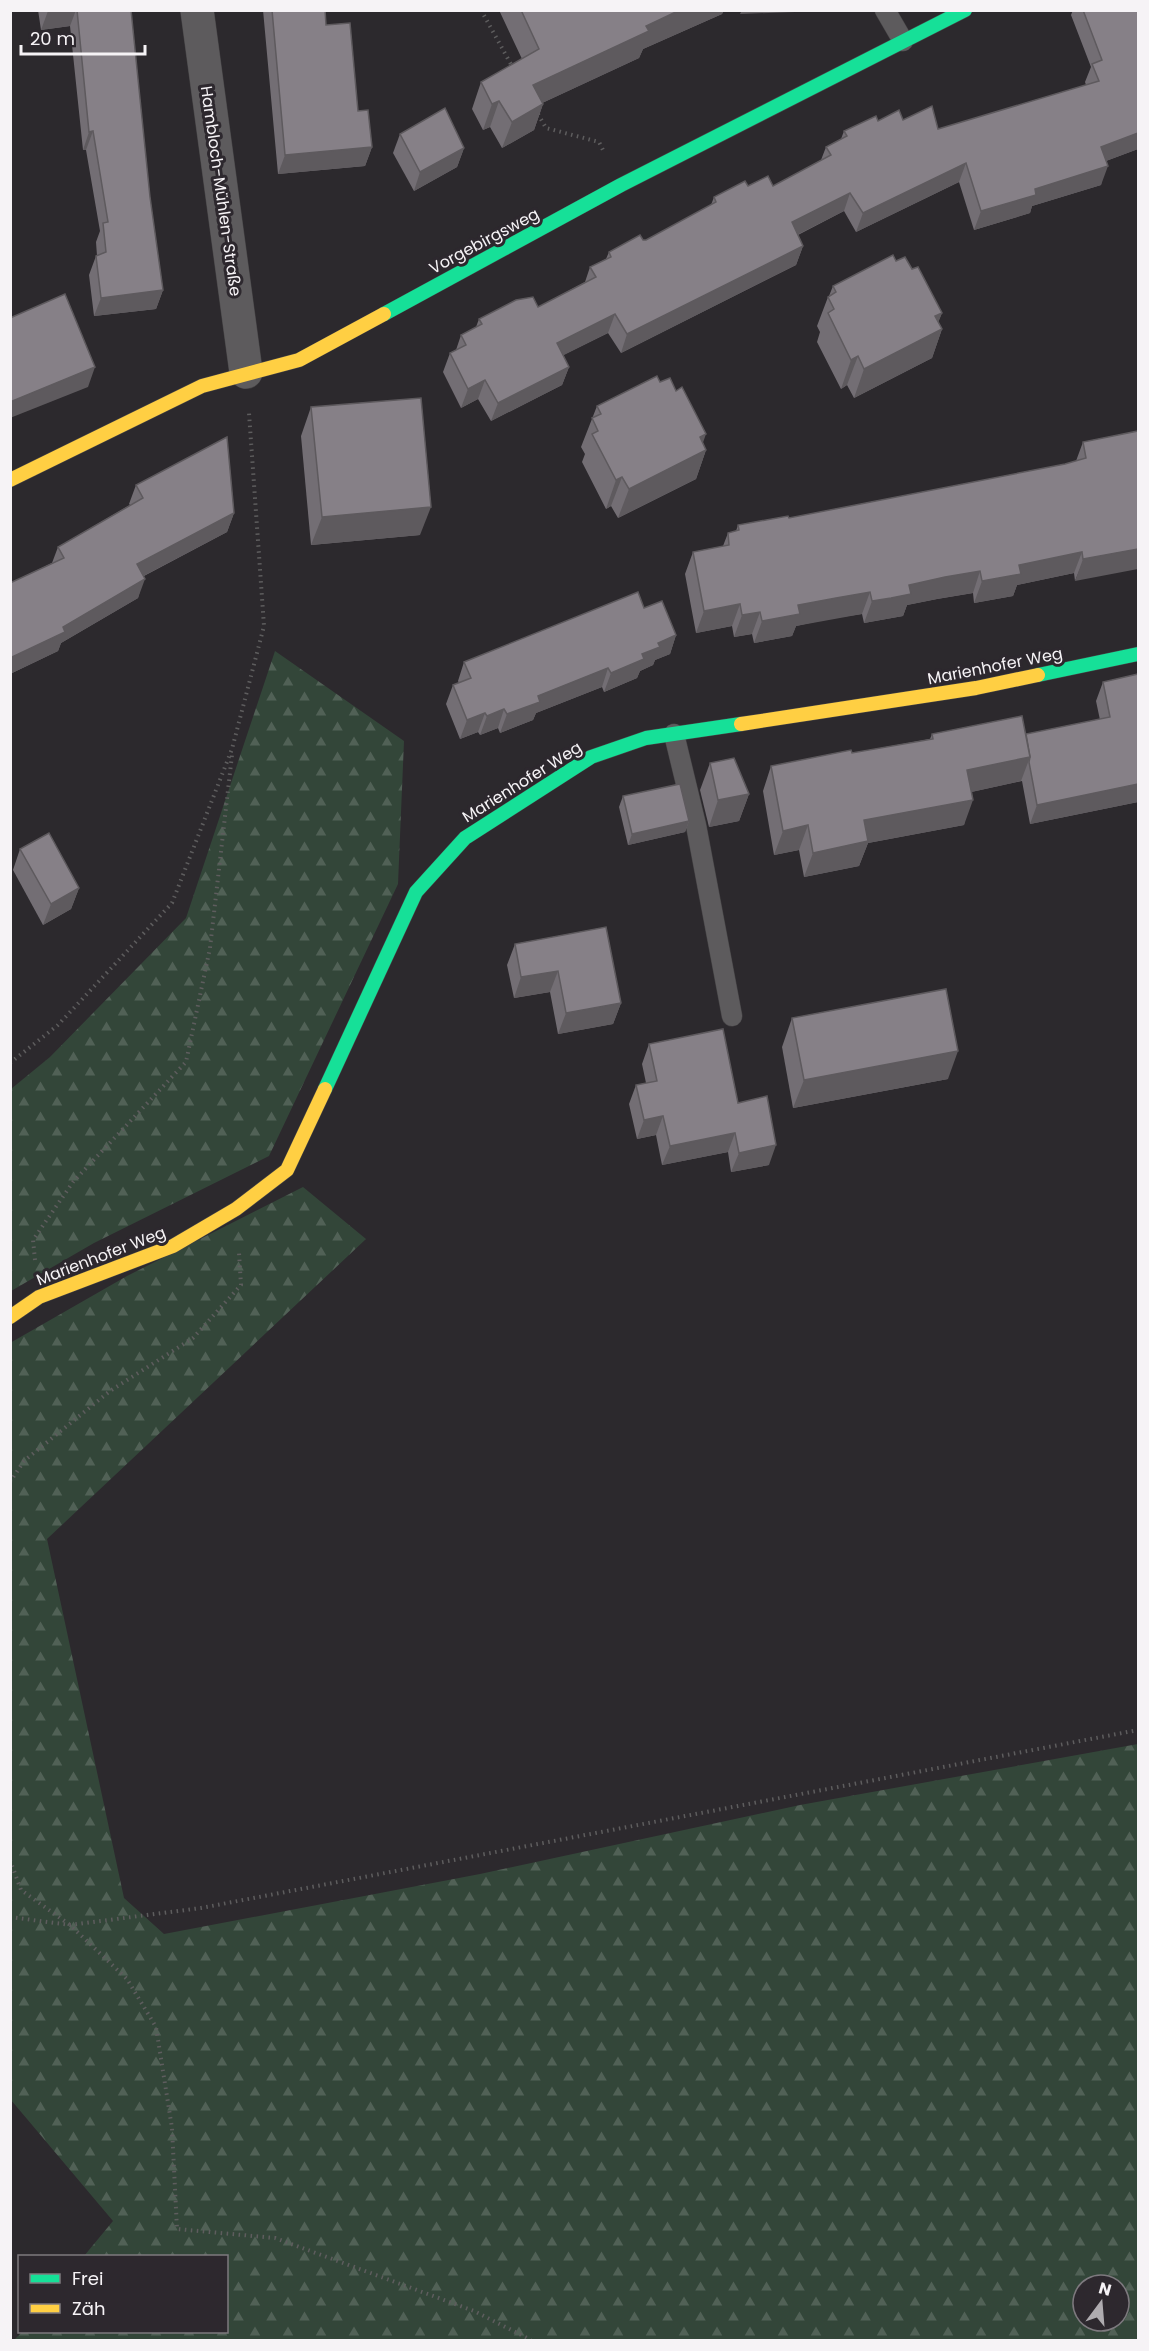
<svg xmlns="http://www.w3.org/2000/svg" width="1149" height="2351" font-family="Poppins,sans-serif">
	<defs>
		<pattern id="forest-firs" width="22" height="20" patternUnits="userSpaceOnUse" patternTransform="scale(1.5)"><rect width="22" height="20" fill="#334639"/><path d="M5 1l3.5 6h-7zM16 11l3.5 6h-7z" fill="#516156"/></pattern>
	</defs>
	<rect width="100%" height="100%" fill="#2c292d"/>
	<!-- forest -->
	<g fill="url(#forest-firs)" fill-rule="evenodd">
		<polygon points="275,651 404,741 398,884 269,1156 94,1243 11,1291 11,1089 50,1057 186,918"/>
		<path d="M303,1187L366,1239L47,1539L124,1898L164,1934L480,1874L800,1805L1138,1744V2340H14L22,2332H226V2256H84L113,2221L11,2100L10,1343L127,1276ZM1083,2285H1119V2321H1083Z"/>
	</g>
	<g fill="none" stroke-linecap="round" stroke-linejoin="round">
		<!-- lane casing -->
		<g stroke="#464446" stroke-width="21">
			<g id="lane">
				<polyline points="885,10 903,41"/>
				<polyline points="674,734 696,825 732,1016"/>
			</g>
		</g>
		<!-- street casing -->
		<g stroke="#464446" stroke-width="34">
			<polyline id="street" points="197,10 246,372"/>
		</g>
		<!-- fast casing -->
		<g stroke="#464446" stroke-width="15">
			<g id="fast">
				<polyline points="384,314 621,185 965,10"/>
				<polyline points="1038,675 1138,654"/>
				<polyline points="325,1089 416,892 465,838 591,757 646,738 741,724"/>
			</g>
		</g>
		<!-- slow casing -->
		<g stroke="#464446" stroke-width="15">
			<g id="slow">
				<polyline points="10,480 202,386 299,360 384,314"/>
				<polyline points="741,724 976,688 1038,675"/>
				<polyline points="10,1317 39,1297 173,1246 236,1209 287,1170 325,1089"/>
			</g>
		</g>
		<!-- path -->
		<g stroke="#5e5d5e" stroke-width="4" stroke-dasharray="1.5 4.5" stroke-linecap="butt">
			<polyline points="481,10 513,68"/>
			<polyline points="538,114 546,128 599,142 604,152"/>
			<polyline points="10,1063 58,1025 172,903 232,749 264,626 249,413"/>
			<polyline points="35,1260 33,1240 73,1182 186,1062 210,948 232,755"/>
			<polyline points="10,1482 24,1461 110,1391 193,1338 241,1285 239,1253"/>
			<polyline points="10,1860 21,1890 70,1925 127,1979 156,2027 172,2128 177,2229 275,2238 474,2311 531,2340"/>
			<polyline points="10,1917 70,1925 201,1908 1138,1730"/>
		</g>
		<!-- lane -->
		<use href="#lane" stroke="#5d5b5d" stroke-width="20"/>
		<!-- street -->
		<use href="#street" stroke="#5d5b5d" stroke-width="33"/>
		<!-- fast -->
		<use href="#fast" stroke="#16e098" stroke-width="14"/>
		<!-- slow -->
		<use href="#slow" stroke="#ffcf43" stroke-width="14"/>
	</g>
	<!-- wall -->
	<g fill="#736e74">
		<polygon points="38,10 131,10 150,197 163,290 156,309 94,316 89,275 96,256 97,256 96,242 100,231 86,150 83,150 70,26 41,30"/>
		<polygon points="263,10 325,10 326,25 372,147 365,166 278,174"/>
		<polygon points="499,10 724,10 722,14 643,49 639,58 542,103 543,104 534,130 502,148 490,127 483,130 472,109 481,82 522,59"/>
		<polygon points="1073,10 1138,10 1138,149 1106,161 1101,185 1032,206 1030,213 974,230 959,182 856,232 844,211 798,235 803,246 796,265 621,353 608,333 563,355 569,367 562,385 491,421 478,399 461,408 443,372 450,353 456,350 461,335 476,327 479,319 538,307 585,282 590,267 606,259 609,252 646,240 711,205 714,197 748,186 773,186 821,160 826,147 841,139 844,131 878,121 903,120 938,129 1086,85 1085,82 1091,67 1071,15"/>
		<polygon points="400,134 464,148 457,167 414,191 393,153"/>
		<polygon points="896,261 912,269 942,313 938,322 942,329 932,358 854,398 847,385 841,389 817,342 820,332 817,326 828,297 829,296 833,286"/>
		<polygon points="660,382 703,443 706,450 696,479 618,518 611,506 606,509 582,462 585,454 581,447 597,406"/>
		<polygon points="311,407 420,535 311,545 301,436"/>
		<polygon points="1138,431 1075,581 1074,573 1017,585 1013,596 974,603 973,593 937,599 907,605 903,616 864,623 862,614 828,619 796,626 792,636 754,643 752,634 734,637 732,626 696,633 685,574 693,552 723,546 728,533 736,531 738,525 789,518 1065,464 1076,461 1083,442"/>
		<polygon points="136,485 234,513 227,532 144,576 138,598 61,643 58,651 10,674 10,583 52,563 58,547 130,505 129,504"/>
		<polygon points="644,608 676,635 670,654 655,660 653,665 640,671 637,678 604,692 602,687 536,713 533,720 500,733 498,728 480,735 478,732 460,739 446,704 453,685 459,683 458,681 464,662"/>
		<polygon points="1138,674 1138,802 1030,824 1022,781 971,792 964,825 868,843 859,866 804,877 799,850 774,855 763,791 771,766 852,753 930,739 932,734 1026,734 1100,720 1096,701 1103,682"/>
		<polygon points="710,763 749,794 739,821 709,827 700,790"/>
		<polygon points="623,796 689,821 685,832 628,845 619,807"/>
		<polygon points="20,849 79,888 71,909 43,925 13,870"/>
		<polygon points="515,944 621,1003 613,1024 558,1034 550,992 514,998 507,965"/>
		<polygon points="792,1018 948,1079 793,1108 782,1047"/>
		<polygon points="649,1044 738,1103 769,1165 731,1172 728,1152 662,1165 656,1135 637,1139 629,1104 636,1085 646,1083 642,1064"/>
	</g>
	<!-- shaded-wall -->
	<g fill="#5e5a5e">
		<polygon points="54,10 76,10 70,26 41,30 48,11"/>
		<polygon points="680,10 724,10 722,14 643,49 639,58 523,112 533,85 646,26"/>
		<polygon points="742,10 847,10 740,14"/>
		<polygon points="499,101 490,127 483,130 492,104"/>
		<polygon points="543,104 534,130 502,148 512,122"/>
		<polygon points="93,131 86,150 83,150 89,132"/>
		<polygon points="1138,133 1138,149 1095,165 1101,147"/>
		<polygon points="372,147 365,166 278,174 285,155"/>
		<polygon points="464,148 457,167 414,191 420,172"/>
		<polygon points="966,163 959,182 856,232 863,213"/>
		<polygon points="1108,166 1101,185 1032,206 1030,213 974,230 981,211 1035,189"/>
		<polygon points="850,193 844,211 785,241 792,222"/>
		<polygon points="803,246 796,265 621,353 627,334"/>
		<polygon points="163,290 156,309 94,316 101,298"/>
		<polygon points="942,313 934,333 942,329 932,358 854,398 864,369 935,316"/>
		<polygon points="615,314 608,333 550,362 557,343"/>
		<polygon points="858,356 847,385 841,389 851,360"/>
		<polygon points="95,367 88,387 10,418 10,402"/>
		<polygon points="569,367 562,385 491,421 498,403"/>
		<polygon points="485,380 478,399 461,408 468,389"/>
		<polygon points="706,434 699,454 706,450 696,479 618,518 629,489 700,437"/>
		<polygon points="622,477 611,506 606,509 616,480"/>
		<polygon points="431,507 420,535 311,545 322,517"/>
		<polygon points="234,513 227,532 130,583 137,564"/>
		<polygon points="1138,549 1138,569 1075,581 1083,559"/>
		<polygon points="1082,552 1074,573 1017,585 1013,596 974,603 982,581 1019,565"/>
		<polygon points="980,571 973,593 937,599 907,605 903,616 864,623 872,601 909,585 945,577"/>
		<polygon points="145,579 138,598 61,643 58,651 10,674 10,658 63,627"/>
		<polygon points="870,592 862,614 796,626 792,636 754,643 762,621 798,605"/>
		<polygon points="740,604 732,626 696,633 704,611"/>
		<polygon points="760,612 752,634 734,637 742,615"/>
		<polygon points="676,635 670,654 655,660 653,665 640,671 637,678 604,692 611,673 642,654 658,643"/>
		<polygon points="608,668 602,687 536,713 533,720 500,733 507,714 538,696"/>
		<polygon points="504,709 498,728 480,735 487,716"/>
		<polygon points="485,713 478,732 460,739 467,720"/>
		<polygon points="1030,757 1021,781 958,795 967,770"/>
		<polygon points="1138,784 1138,802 1030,824 1037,805"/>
		<polygon points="749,794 739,821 709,827 718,800"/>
		<polygon points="973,800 964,825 868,843 859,866 804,877 813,853 864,820"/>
		<polygon points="689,821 685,832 628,845 632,834"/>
		<polygon points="808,825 799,850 774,855 783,831"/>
		<polygon points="79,888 71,909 43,925 51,904"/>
		<polygon points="558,971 550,992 514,998 521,977"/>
		<polygon points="621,1003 613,1024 558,1034 566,1013"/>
		<polygon points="958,1051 948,1079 793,1108 804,1080"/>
		<polygon points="663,1116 656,1135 637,1139 644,1120"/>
		<polygon points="735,1133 728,1152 662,1165 670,1146"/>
		<polygon points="776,1145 769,1165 731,1172 739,1153"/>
	</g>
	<!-- building -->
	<g fill="#868087" stroke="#5e5a5e" stroke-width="1.5">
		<polygon points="77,10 131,10 150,197 163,290 101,298 96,256 106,252 103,223 108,222 93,131 89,132"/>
		<polygon points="272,10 325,10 326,25 350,23 358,111 368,110 372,147 285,155"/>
		<polygon points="521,10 680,10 646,26 649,31 533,85 543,104 512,122 499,101 492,104 481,82 539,49"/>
		<polygon points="1083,10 1138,10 1138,133 1101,147 1108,166 1035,189 1036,195 981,211 966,163 863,213 850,193 792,222 803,246 627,334 615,314 557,343 569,367 498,403 485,380 468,389 450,353 466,345 461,335 482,324 479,319 516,300 533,297 538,307 596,277 590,267 611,257 609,252 640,235 643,240 646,240 716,202 714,197 745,181 748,186 768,176 773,186 831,155 826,147 847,136 844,131 876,116 878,121 899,110 903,120 932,106 938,129 1099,81 1092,64 1102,60"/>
		<polygon points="445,108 464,148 420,172 400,134"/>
		<polygon points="893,255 896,261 905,257 912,269 918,267 942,313 935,316 942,329 864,369 858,356 851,360 828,313 834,309 828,297 836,292 833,286"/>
		<polygon points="65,294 95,367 10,402 10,318"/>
		<polygon points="657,376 660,382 670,378 676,391 682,387 706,434 700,437 706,450 629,489 622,477 616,480 592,434 598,431 592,418 601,414 597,406"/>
		<polygon points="421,398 431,507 322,517 311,407"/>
		<polygon points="1138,431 1138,549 1083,559 1082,552 1019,565 1021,574 982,581 980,571 945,577 909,585 911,594 891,598 872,601 870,592 836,598 798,605 800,614 762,621 760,612 742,615 740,604 704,611 693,552 729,545 728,533 739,530 738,525 788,516 789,518 1065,464 1086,458 1083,442"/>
		<polygon points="227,437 234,513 137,564 145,579 63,627 65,632 10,658 10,583 64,558 58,547 143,498 136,485"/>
		<polygon points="638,592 644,608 662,601 676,635 658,643 660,647 642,654 644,659 611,673 608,668 538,696 540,702 507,714 504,709 487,716 485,713 467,720 453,685 471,678 464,662"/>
		<polygon points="1138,674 1138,784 1037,805 1029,762 1030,757 1026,734 1110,717 1103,682"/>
		<polygon points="1022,716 1030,757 967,770 973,800 864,820 868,841 813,853 808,825 783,831 771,766 851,750 852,753 933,739 932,734"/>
		<polygon points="734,758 749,794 718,800 710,763"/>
		<polygon points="680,784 689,821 632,834 623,796"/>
		<polygon points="49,833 79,888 51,904 20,849"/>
		<polygon points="606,927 621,1003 566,1013 558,971 521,977 515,944"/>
		<polygon points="946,989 958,1051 804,1080 792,1018"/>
		<polygon points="723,1029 738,1103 767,1096 776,1145 739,1153 735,1133 670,1146 663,1116 644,1120 636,1085 657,1081 649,1044"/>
	</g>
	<g text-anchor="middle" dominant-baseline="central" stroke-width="6" stroke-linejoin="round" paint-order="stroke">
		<!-- street labels -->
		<g font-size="16" fill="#f6f3f6" stroke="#2d282e">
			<text transform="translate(221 191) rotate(82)">Hambloch-Mühlen-Straße</text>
			<text transform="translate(484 241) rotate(-28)">Vorgebirgsweg</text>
			<text transform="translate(995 666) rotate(-11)">Marienhofer Weg</text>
			<text transform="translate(522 782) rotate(-32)">Marienhofer Weg</text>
			<text transform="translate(101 1256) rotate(-21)">Marienhofer Weg</text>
		</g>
	</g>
	<!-- border -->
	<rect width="1149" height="2351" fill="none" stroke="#f6f3f6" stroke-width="24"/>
	<!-- legend -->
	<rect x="18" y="2255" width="210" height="78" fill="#2d282e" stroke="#7d797e" stroke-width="1.5"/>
	<rect x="30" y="2274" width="30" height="9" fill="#16e098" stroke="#7d797e" stroke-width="1.5"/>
	<text x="72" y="2285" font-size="18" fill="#f6f3f6">Frei</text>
	<rect x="30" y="2304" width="30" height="9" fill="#ffcf43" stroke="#7d797e" stroke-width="1.5"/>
	<text x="72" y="2315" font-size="18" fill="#f6f3f6">Zäh</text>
	<!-- north arrow -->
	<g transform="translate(1101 2303) rotate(16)"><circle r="28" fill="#2d282e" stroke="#7d797e" stroke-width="1.5"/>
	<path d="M0-4.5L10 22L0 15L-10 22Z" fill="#afacb0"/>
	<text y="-9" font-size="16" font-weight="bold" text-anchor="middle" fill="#f6f3f6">N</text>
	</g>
	<!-- scale -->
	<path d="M21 45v9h124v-9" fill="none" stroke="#f6f3f6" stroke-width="3"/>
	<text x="30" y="45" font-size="18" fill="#f6f3f6" stroke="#2d282e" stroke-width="4.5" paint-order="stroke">20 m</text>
</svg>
